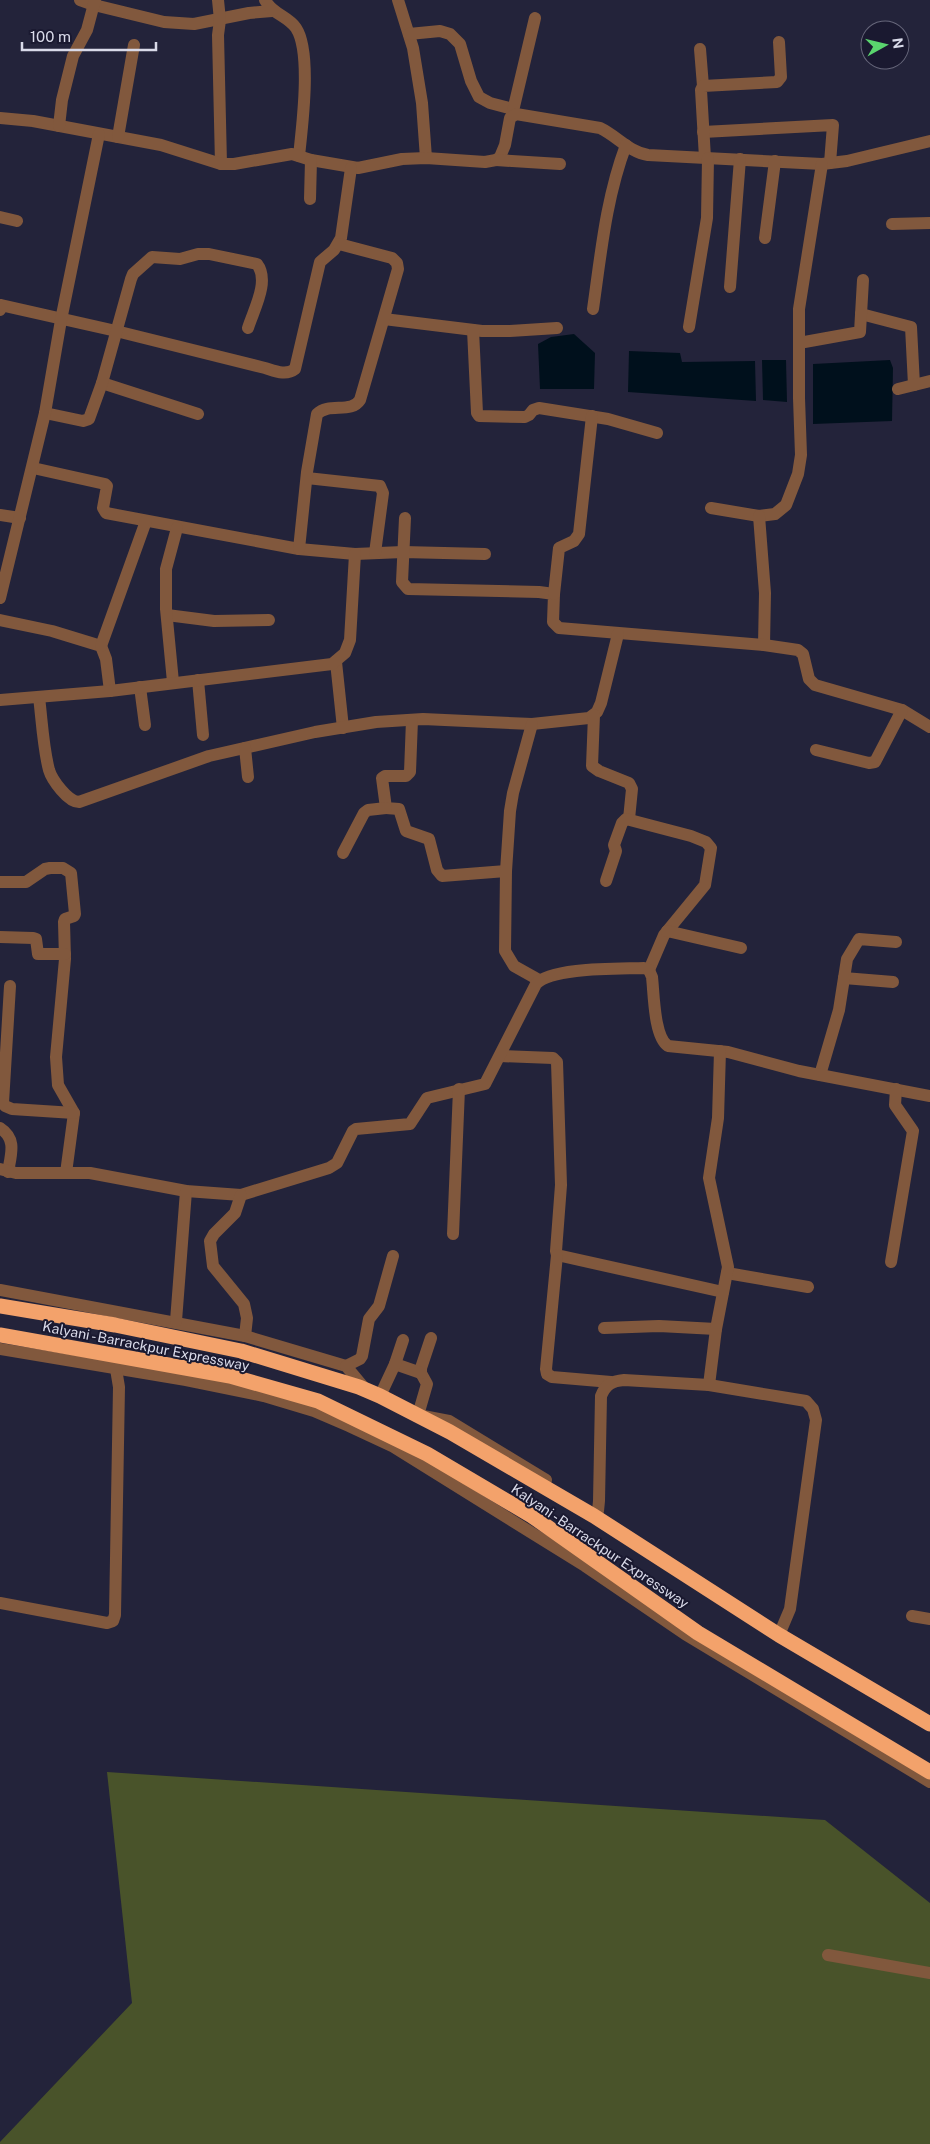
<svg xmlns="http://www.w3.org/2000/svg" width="930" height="2144" font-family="'Public Sans',sans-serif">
	<rect width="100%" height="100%" fill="#23233a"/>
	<!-- green -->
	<polygon fill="#49532a" points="107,1772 825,1820 930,1903 930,2144 0,2144 0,2142 132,2003"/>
	<!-- water -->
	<g fill="#00101c">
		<polygon points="574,334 595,353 594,389 540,389 538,344 551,337"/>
		<polygon points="629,351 680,353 682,362 755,361 756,401 628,392"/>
		<polygon points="762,360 786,360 787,402 763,400"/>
		<polygon points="890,360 893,368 892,421 813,424 813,364"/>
	</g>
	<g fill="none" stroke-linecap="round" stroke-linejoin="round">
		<!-- minor -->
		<g stroke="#81583d" stroke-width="12">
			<polyline points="80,0 94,5 164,22 194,24 249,13 272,11"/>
			<polyline points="218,0 220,20 218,35 221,164"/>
			<path d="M265,0C272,14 288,16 296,28C312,52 302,127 299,156"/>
			<polyline points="398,0 413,48 422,103 426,158"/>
			<polyline points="409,34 440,31 450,34 460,44 471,81 479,97 490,103 513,109"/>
			<polyline points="700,49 703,86"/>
			<polyline points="512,115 535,18"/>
			<path d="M0,118L33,121L161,145L221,164H234L292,154L311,160L358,168L402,159L426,158L485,162L496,160L500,157L505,145L510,118L516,114L600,128C617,136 629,152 648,155L822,164L847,161L930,141"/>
			<polyline points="59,126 62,100 73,56 87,30 95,0"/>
			<polyline points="703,132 833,125 830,163"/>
			<polyline points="118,137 134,45"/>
			<polyline points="705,158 701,90 703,86 777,82 781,77 779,42"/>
			<polyline points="496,160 560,164"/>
			<polyline points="310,199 311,160"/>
			<polyline points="0,217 17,221"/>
			<polyline points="892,224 930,223"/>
			<polyline points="765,238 775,161"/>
			<polyline points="730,287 740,159"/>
			<path d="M593,309C601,253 606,198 626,145"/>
			<path d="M0,310L1,305L116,331L265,368C275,371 286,376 295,369L320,262L334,250L341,238L351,168"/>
			<polyline points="861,314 911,327 914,385"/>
			<polyline points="384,319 482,331 510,331 557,328"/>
			<polyline points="689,327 707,218 708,158"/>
			<polyline points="473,330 477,413 479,416 525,417 529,415 533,410 539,408 608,419 657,433"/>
			<polyline points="799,343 860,332 863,280"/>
			<polyline points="102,383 198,414"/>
			<polyline points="898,389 930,381"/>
			<path d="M45,413L83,421L89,419L102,383L131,279L133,274L152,257L180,259L198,254H209L257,264C270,281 254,309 248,328"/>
			<polyline points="33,468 105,484 107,486 103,508 106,513 299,549 355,554 403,552 485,554"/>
			<polyline points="307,478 380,486 383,493 375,553"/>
			<polyline points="711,508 759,516 775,514 786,505 798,474 801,455 799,398 799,309 822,164"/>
			<polyline points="0,515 20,518"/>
			<polyline points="759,516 765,593 764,645"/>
			<polyline points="405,518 402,582 408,589 539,592 554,594 553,622 559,628 764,645 798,650 803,654 809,679 815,685 902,710 930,727"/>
			<path d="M299,549L307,472L317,414C329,402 351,414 360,400L398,269L397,263L392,258L339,244"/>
			<polyline points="554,594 559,548 574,541 579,534 592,416"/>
			<polyline points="0,598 45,413 61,320 99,134"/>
			<polyline points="167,615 214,621 269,620"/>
			<polyline points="0,620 52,631 101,646 106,659 110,691"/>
			<polyline points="101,646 146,521"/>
			<polyline points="336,662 343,728"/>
			<polyline points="198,680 203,735"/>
			<polyline points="173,682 166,609 166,569 177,528"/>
			<polyline points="140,687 145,725"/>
			<path d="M39,697C42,721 43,747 49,770C52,780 68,802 79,802L209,756L315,732L376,722L423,719L532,724L589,718L597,712L601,703L618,634"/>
			<polyline points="0,700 110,691 332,664 345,653 350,640 355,554"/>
			<polyline points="594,715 592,766 599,771 629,783 632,789 629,819"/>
			<polyline points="412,720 410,772 406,776 385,776 382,778 386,808 399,809 406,831 429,839 437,870 442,876 506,871"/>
			<polyline points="532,724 513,793 510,811 506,871 505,951 514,966 539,980"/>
			<polyline points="245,748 248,777"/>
			<polyline points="816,750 869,763 875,762 902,710"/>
			<polyline points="343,853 364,813 368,810 386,808"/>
			<polyline points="606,881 616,851 614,845 622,823 626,819 691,836 706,842 711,848 705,885 664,935 649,970"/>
			<polyline points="0,882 26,882 45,869 50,868 63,868 71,873 75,914 74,916 65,919 64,922 65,959 56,1057 58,1085 74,1113 66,1173"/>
			<polyline points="667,931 741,948"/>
			<polyline points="0,937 33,938 36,939 38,954 65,954"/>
			<polyline points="844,978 893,982"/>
			<polyline points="10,986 3,1103 5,1106 12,1109 74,1113"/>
			<polyline points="500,1056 553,1058 557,1062 561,1185 556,1251 557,1255 723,1292"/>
			<polyline points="820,1075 839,1010 847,959 859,939 896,942"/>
			<path d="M0,1128C17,1139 11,1154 8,1172"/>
			<path d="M0,1169L16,1173H90L186,1191L241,1195L329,1168L337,1163L353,1131L356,1129L410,1124L427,1098L485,1084L536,984C551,967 620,969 644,968L649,970L652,977C654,994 654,1037 668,1046L728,1052L799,1071L930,1096"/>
			<polyline points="241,1195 235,1213 214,1234 210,1241 213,1266 244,1304 247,1318 245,1336"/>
			<polyline points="453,1234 459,1089"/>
			<polyline points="557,1255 546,1369 547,1374 552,1377 611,1382"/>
			<polyline points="891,1262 913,1131 895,1105 896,1089"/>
			<polyline points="727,1273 808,1287"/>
			<polyline points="0,1290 245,1336 346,1366 366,1390"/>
			<polyline points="176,1321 186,1191"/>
			<polyline points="604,1328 659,1326 716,1329"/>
			<polyline points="431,1338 421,1368 421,1373 427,1384 418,1415 449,1421 546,1480"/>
			<polyline points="0,1349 186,1380 264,1396 314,1411 349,1426 392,1446 585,1566 685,1634 930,1782"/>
			<polyline points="395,1364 421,1373"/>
			<polyline points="346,1366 360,1359 362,1356 369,1319 379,1306 393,1256"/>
			<polyline points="709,1385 716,1329 728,1267 709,1178 718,1118 720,1051"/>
			<polyline points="380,1396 395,1364 403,1340"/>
			<path d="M594,1516L598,1511L599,1501L601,1396C606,1384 612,1381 624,1380L709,1385L806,1401L813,1409L816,1420L790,1609L779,1635"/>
			<polyline points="0,1603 107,1623 113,1621 115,1615 119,1387 116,1369"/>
			<polyline points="912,1616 930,1619"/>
			<polyline points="828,1955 930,1973"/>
		</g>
		<!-- highway -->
		<g stroke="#f3a26b" stroke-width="15">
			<polyline points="0,1306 115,1325 241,1351 359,1387 380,1396 450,1432 594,1516 779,1635 930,1724"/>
			<polyline points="0,1335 230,1376 318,1401 427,1454 532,1516 698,1633 930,1772"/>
		</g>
	</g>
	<g text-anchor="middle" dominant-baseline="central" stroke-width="4" stroke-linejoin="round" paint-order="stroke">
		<!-- street labels -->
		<g font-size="14" fill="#d9dae9" stroke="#1a1930">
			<text transform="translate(146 1346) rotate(11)">Kalyani - Barrackpur Expressway</text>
			<text transform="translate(600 1546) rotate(34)">Kalyani - Barrackpur Expressway</text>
		</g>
	</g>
	<!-- north arrow -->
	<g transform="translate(885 45) rotate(82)"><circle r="24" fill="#1a1930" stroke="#66667a"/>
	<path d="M0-4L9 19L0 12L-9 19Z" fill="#5ad56e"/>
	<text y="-8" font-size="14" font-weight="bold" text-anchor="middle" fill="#d9dae9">N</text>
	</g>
	<!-- scale -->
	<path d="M22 42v8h134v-8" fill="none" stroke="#d9dae9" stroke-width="2.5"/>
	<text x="30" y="42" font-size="15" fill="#d9dae9" stroke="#1a1930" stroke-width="4" paint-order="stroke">100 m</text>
</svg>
